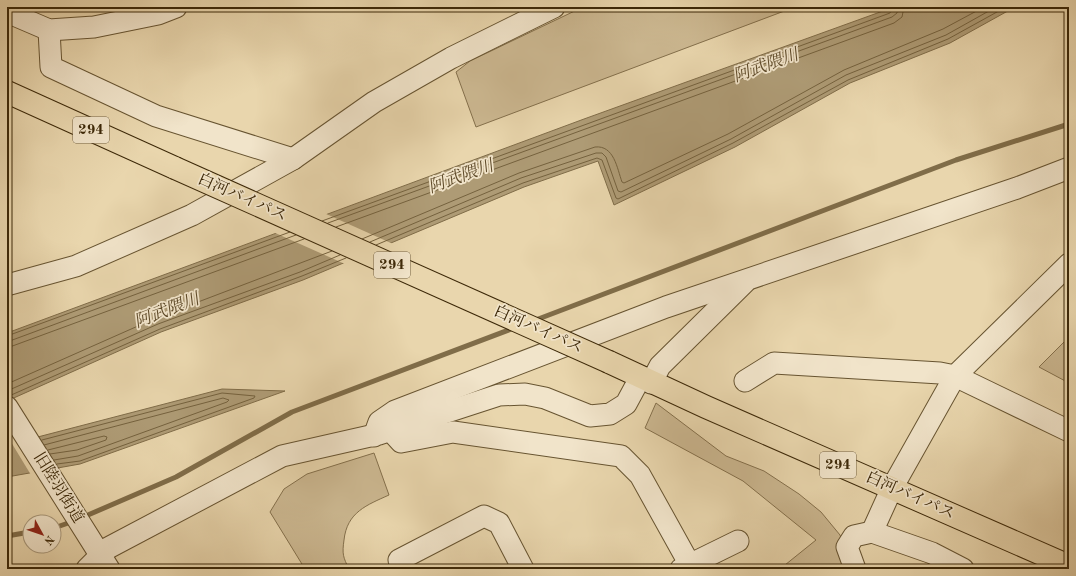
<svg xmlns="http://www.w3.org/2000/svg" width="1076" height="576" font-family="'Old Standard TT','Noto Serif JP',serif">
	<rect width="100%" height="100%" fill="#e9d6ad"/>
	<filter id="stains"><feTurbulence type="fractalNoise" baseFrequency=".005" numOctaves="4"/><feColorMatrix values="0 0 0 0 .2 0 0 0 0 .09 0 0 0 0 .02 0 0 0 .5 -.17"/></filter>
	<radialGradient id="worn" r=".72"><stop offset=".6" stop-color="#630" stop-opacity="0"/><stop offset="1" stop-color="#630" stop-opacity=".3"/></radialGradient>
	<!-- green -->
	<g fill="#ccb891" stroke="#84704c">
		<polygon points="583,7 795,7 476,127 456,72 470,61"/>
		<polygon points="1069,337 1069,383 1039,367"/>
		<polygon points="656,403 726,456 764,471 799,494 821,512 840,535 853,569 780,569 816,540 743,481 645,428"/>
		<path d="M374,453L389,495C367,505 347,512 344,540C342,554 343,557 349,569H305L270,512L284,489L307,474Z"/>
	</g>
	<!-- water -->
	<g fill="#ae9b75" stroke="#806d49">
		<polygon points="894,7 1015,7 950,43 850,83 735,147 614,205 598,161 524,187 303,280 161,332 7,401 7,333 584,119"/>
		<polygon points="222,389 285,391 80,464 7,477 7,445"/>
	</g>
	<!-- pier -->
	<g fill="#e9d6ad">
		<polygon points="324,213 393,244 345,264 273,232"/>
		<polygon points="37,435 58,470 31,475 11,442"/>
	</g>
	<g fill="none" stroke-linecap="round" stroke-linejoin="round">
		<!-- shore -->
		<g stroke="#75623e" stroke-width="1">
			<polyline points="322,221 890,13 893,7"/>
			<polyline points="328,223 892,17 897,13 898,7"/>
			<polyline points="336,227 894,23 902,17 904,7"/>
			<path d="M362,239L519,173L595,147C614,145 617,168 622,182L624,183L728,134L844,70L943,29L984,7"/>
			<polyline points="370,242 521,178 596,153 602,153 606,157 618,191 621,192 731,139 846,75 946,35 996,7"/>
			<polyline points="376,245 523,183 597,158 602,160 616,198 618,199 733,143 848,80 948,39 1006,7"/>
			<polyline points="7,336 290,232"/>
			<polyline points="7,342 296,235"/>
			<polyline points="7,348 304,239"/>
			<polyline points="7,384 156,318 332,251"/>
			<polyline points="7,391 158,324 300,272 340,255"/>
			<polyline points="9,396 160,329 302,276 346,258"/>
			<polyline points="42,440 222,393 255,396 254,398 80,461 57,464"/>
			<polyline points="44,445 223,398 229,400 227,402 78,456 54,460"/>
			<polyline points="48,450 104,436 107,437 106,440 77,450 50,454"/>
		</g>
		<!-- stream -->
		<g stroke="#806d49" stroke-width="5">
			<polyline points="533,321 956,160 1069,124"/>
			<polyline points="81,518 176,477 292,412 514,328"/>
			<polyline points="54,528 74,521"/>
			<polyline points="7,536 30,532"/>
		</g>
		<!-- minor casing -->
		<g stroke="#675431" stroke-width="23">
			<g id="minor">
				<polyline points="7,12 49,30 94,27 158,14 176,7"/>
				<polyline points="49,30 51,67 156,116 293,159"/>
				<polyline points="7,285 76,266 192,215 293,159 374,102 451,58 554,7"/>
				<polyline points="745,381 774,363 940,373 955,376 1069,431"/>
				<polyline points="651,383 660,366 745,282"/>
				<polyline points="7,407 109,569"/>
				<polyline points="391,431 401,442 453,432 621,456 640,475 690,565"/>
				<polyline points="374,436 379,422 395,411 666,307 1017,188 1069,168"/>
				<polyline points="872,532 892,488 955,376 1069,264"/>
				<polyline points="87,569 108,548 282,456 379,434 499,395 525,394 545,398 590,416 610,414 626,404 640,378"/>
				<polyline points="404,569 399,560 484,516 499,523 523,569"/>
				<polyline points="681,569 738,541"/>
				<polyline points="855,569 847,547 854,536 872,532 932,553 963,569"/>
			</g>
		</g>
		<!-- highway casing -->
		<g stroke="#3c2808" stroke-width="24">
			<g id="highway">
				<polyline points="7,92 175,168"/>
				<polyline points="609,362 706,407 1069,566"/>
			</g>
		</g>
		<!-- minor -->
		<use href="#minor" stroke="#f1e4ca" stroke-width="21"/>
		<!-- highway -->
		<use href="#highway" stroke="#e9d6ad" stroke-width="22"/>
		<!-- highway-bridge casing -->
		<g stroke="#3c2808" stroke-width="24" stroke-linecap="butt">
			<polyline id="highway-bridge" points="175,168 609,362"/>
		</g>
		<!-- highway-bridge -->
		<use href="#highway-bridge" stroke="#e9d6ad" stroke-width="22"/>
	</g>
	<g text-anchor="middle" dominant-baseline="central" stroke-width="3.5" stroke-linejoin="round" paint-order="stroke">
		<!-- shield labels -->
		<g fill="#f1e4ca" stroke="#726042" stroke-width="1">
			<rect x="73" y="117" width="36" height="26" rx="3"/>
			<rect x="374" y="252" width="36" height="26" rx="3"/>
			<rect x="820" y="452" width="36" height="26" rx="3"/>
		</g>
		<g font-size="15" font-weight="bold" fill="#3c2808">
			<text x="91" y="130">294</text>
			<text x="392" y="265">294</text>
			<text x="838" y="465">294</text>
		</g>
		<!-- street labels -->
		<g font-size="16" fill="#3c2808" stroke="#f1e4ca">
			<text transform="translate(242 198) rotate(24)">白河バイパス</text>
			<text transform="translate(538 330) rotate(24)">白河バイパス</text>
			<text transform="translate(58 488) rotate(58)">旧陸羽街道</text>
			<text transform="translate(910 496) rotate(24)">白河バイパス</text>
		</g>
		<!-- water labels -->
		<g font-size="17" font-style="italic" fill="#5e4a29" stroke="#f1e4ca">
			<text transform="translate(766 66) rotate(-20)">阿武隈川</text>
			<text transform="translate(461 177) rotate(-20)">阿武隈川</text>
			<text transform="translate(167 311) rotate(-21)">阿武隈川</text>
		</g>
	</g>
	<!-- margin -->
	<rect width="1076" height="576" fill="none" stroke="#e9d6ad" stroke-width="24"/>
	<rect x="8" y="8" width="1060" height="560" fill="none" stroke="#3c2808" stroke-width="2"/>
	<rect x="12" y="12" width="1052" height="552" fill="none" stroke="#3c2808"/>
	<!-- north arrow -->
	<g transform="translate(42 534) rotate(130)"><circle r="19" fill="#f1e4ca" stroke="#a9997c"/>
	<path d="M0-3L7 15L0 10L-7 15Z" fill="#8f2418"/>
	<text y="-6" font-size="11" font-weight="bold" text-anchor="middle" fill="#3c2808">N</text>
	</g>
	<rect width="100%" height="100%" filter="url(#stains)"/>
	<rect width="100%" height="100%" fill="url(#worn)"/>
</svg>
